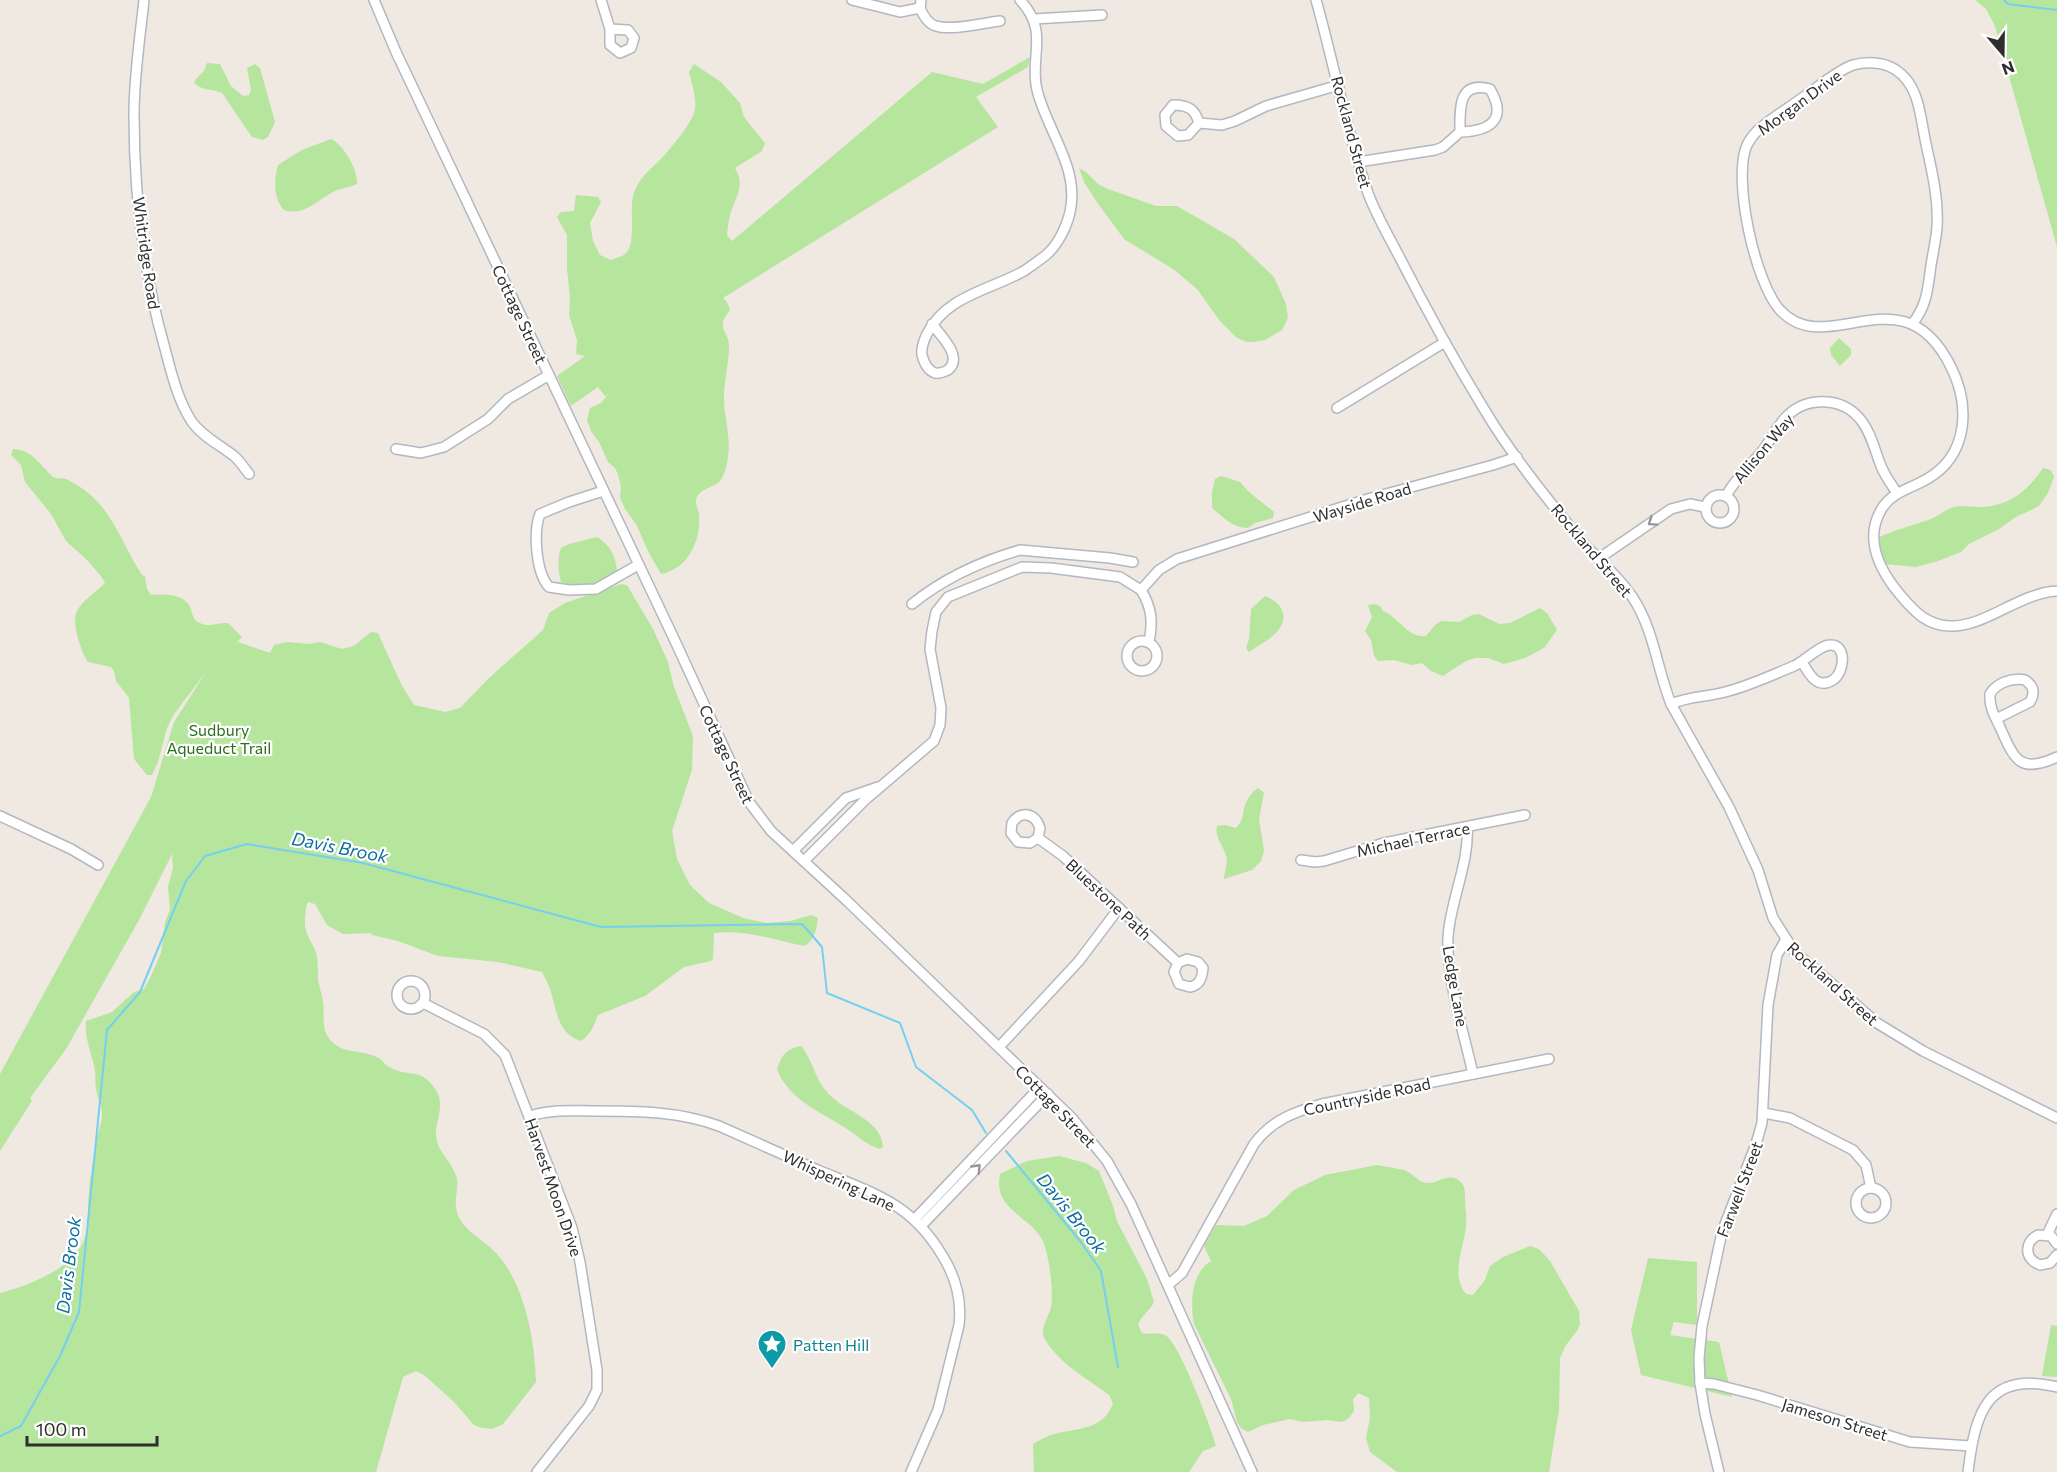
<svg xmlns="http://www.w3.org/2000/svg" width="2057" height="1472" font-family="Commissioner,sans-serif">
	<rect width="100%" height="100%" fill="#efe9e1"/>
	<!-- green -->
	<g fill="#b6e59e">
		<polygon points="1975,0 2057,0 2057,247 1995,26 1986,9"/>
		<path d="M1030,57L1028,67L976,97L998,127L723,298L727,302L730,310C714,330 729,329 729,347C729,364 724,380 724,397C724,417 731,436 728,456C727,465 725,475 719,482C713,488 696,489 696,502C696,506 699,511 699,515C701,541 688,569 661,574L649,553L636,524L625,509L620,497L621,487L618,474L615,468L608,462L599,442L591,431L587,420L590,408L601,403L608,394L605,396L598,387L571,406L557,376L585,356L576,354L577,340L569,315L570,298L567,268V235L557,217L561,212L574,211L576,195L598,197L601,202L590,223L593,241L600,255L611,260C615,258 620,257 624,255C638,245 628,210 634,193C639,179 648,171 659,161C668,152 691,124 694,113C698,100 692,85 689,72L694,64L721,82L740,103L744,117L765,143L762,151L735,168C746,185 735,198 730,215C728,221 728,228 727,235L732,241L932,72L983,84Z"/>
		<path d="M207,63L220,64L231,86L243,96L249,95L251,90L247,68L255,64L260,68L275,122L268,137L263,140L252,137L222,93C213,89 200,90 194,83L196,79L204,71Z"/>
		<path d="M331,139C344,145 358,170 357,184C351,187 342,188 335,191C318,199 304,217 284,210C273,198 274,179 278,165L302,150Z"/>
		<polygon points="1079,168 1086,172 1098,184 1108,189 1156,206 1177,206 1234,239 1274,277 1286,304 1288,318 1282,330 1265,340 1253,342 1247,342 1237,338 1220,321 1197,289 1173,269 1124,239 1096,201 1084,182"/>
		<polygon points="1839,338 1851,349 1851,355 1840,366 1831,355 1830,348"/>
		<path d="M13,449C28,449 37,460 46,470C47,471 52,476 53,477C57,479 62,478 66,479C111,500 118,538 142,575L145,576L147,589L151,595C163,594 185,594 190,607C193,614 192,620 200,623C209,628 219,622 228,623L242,637L234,646L238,642L270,653L274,645L287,642L310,644L320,642L342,649L354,646L371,632L378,633L401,684L414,705L445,712L460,708L489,678L543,630L549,613L565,603L621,584L627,585L653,629L668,662L674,687L693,736L692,770L672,831L677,859L690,885L709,903L743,918L766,923L791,921L811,915L818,918C817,928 814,942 804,946C775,940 744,929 714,933L713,959L711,961L684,967L645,996L598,1015C594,1026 591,1034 581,1041C557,1034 557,1010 550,989C548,983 545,978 542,972L498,962L438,956L398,941L372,935L371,933L343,934L334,929L327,925L315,904L308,902C305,908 306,913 305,919C304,938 314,941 317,957C318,965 318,972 318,979C319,987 322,994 323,1002C325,1013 321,1026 328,1037C340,1055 360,1049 377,1057C382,1059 385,1066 391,1068C410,1078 422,1066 437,1092C444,1104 437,1119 436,1132C435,1151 451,1159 456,1176C460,1187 453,1200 457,1212C462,1231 485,1240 497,1254C525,1285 535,1341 536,1382L503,1424L492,1429L482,1428L474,1425L454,1402L424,1375L416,1371L403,1377L376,1472H0V1293C28,1286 76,1268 85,1237C90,1223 87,1207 89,1192C90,1175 94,1159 96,1142C97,1133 102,1124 102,1115C102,1106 97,1097 96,1088C95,1081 96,1074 94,1066C91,1051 84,1036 86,1021L112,1012L134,992L144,989L150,978L161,953L165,922L170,910L168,887L173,868L172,854L139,920L66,1049L30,1098L32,1101L0,1151V1074L151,797L174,722L206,672L174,714L167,728L158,762L152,775H147L134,759L129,698L116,681L114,671L111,667L88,662C81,651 71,623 77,611C82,601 97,591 105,583L101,576L86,559L66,541L51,514L25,482L21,465L11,455Z"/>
		<path d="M2043,468L2051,470L2054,477L2048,493L2039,506L2016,517L1999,529L1969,544L1961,552L1938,561L1916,567L1884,564L1874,540C1892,530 1912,526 1931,519C1938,516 1944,511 1951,508C1959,505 1971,507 1979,507C2008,507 2027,492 2043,468Z"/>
		<path d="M1221,476L1240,482L1249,492L1274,512L1273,518L1255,523L1248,528C1233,528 1223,517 1212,508V492L1215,479Z"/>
		<path d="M597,537C610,545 615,555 617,570C606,584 577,590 561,582C558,570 557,560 561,548L569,544Z"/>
		<path d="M1265,596C1279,601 1290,614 1279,629C1273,638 1259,645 1249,652L1246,648L1249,639L1251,609Z"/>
		<path d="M1375,604L1380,606L1383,611C1400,618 1407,638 1426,636L1435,625L1441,621L1459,622L1472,615L1479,614L1499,624L1510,623L1540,608L1547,613L1557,630L1544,648L1525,658L1504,664L1488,658H1475L1466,661L1443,676L1431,671L1422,663L1412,665L1394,660L1378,661L1374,656L1371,640L1365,631L1372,617L1368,605Z"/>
		<path d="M1258,788L1264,793L1259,819L1264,851L1261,861L1252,870L1224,879C1224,873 1227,866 1227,859C1225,847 1214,838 1217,826L1225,825L1236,828C1248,817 1238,803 1258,788Z"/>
		<path d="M801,1046C814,1061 814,1081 832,1097C848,1112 882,1121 883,1147L880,1149C866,1145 857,1135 844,1127C819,1111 788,1099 777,1069C782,1055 786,1049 801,1046Z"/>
		<path d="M1059,1156L1086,1163L1099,1171L1113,1206L1117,1221L1147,1279L1154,1302C1150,1311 1141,1315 1138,1325L1142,1333C1149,1335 1158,1332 1165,1335C1178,1340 1212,1429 1216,1446L1203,1451L1189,1472H1034L1033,1444C1040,1440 1047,1436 1054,1434C1078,1428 1104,1430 1113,1403L1109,1395C1088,1379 1061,1365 1046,1341C1038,1329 1048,1320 1051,1307C1054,1293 1049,1257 1044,1244C1034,1216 992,1212 1000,1174L1027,1161Z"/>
		<path d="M1377,1165C1386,1167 1395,1168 1404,1170C1413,1173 1418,1183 1429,1183C1438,1183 1450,1172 1460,1181C1465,1185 1465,1192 1465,1198C1465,1207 1467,1217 1466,1226C1464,1247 1450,1275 1466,1294L1473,1295L1485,1280L1490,1266L1503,1257L1530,1246L1539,1249L1550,1261L1579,1311L1580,1324L1577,1331L1566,1345L1560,1358L1559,1410L1549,1472H1397L1370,1452L1366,1438L1370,1418L1369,1398L1358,1393L1353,1400L1354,1411L1349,1418L1342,1422L1327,1420L1303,1422L1290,1419L1263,1425L1248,1432L1241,1428L1237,1422L1231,1399L1194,1324C1190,1303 1191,1273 1211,1261L1204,1246L1216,1225L1244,1226L1267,1216L1294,1190L1325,1175Z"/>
		<polygon points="1648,1258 1697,1262 1697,1325 1674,1322 1670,1335 1719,1342 1732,1397 1641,1375 1631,1330"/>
		<polygon points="2051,1325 2057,1326 2057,1377 2042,1376"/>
	</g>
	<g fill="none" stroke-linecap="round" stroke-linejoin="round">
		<!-- stream -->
		<g stroke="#75cff0" stroke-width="2">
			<polyline points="2004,0 2008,4 2057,10"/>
			<polyline points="1006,1151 1081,1242 1101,1271 1118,1367"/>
			<polyline points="0,1436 21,1426 60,1356 79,1312 107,1030 140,992 186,881 205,856 247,844 363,863 601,927 802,924 822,947 827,993 900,1023 916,1067 972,1110 986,1133"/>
		</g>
		<!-- minor casing -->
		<g stroke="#b4b7c1" stroke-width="12">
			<g id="minor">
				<path d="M144,0C140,38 134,76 134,114C134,190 143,271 164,345C171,371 177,399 192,422C203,437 220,445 234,456C240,461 244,468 249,474"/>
				<polyline points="374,0 396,52 676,643 749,802 771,831 845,899 1072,1118 1107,1161 1131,1204 1252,1472"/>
				<polyline points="601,0 610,29 610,45 620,53 631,48 634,38 628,30 610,29"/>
				<polyline points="852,0 900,12 920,8 921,0"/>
				<path d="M1316,0C1334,64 1346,130 1368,193C1376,215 1389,237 1400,258C1426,309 1454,360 1484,409C1510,453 1548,500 1581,540C1598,560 1619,576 1633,598C1654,630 1657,669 1671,704L1729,807L1758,870L1773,918L1794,951L1877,1023L1923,1051L2057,1118"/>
				<path d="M920,8C923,15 928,24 936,26C951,31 983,23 1000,21"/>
				<polyline points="1034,19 1102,15"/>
				<path d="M1199,123L1188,135L1178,136L1166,126L1165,115L1173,105C1188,105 1195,109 1199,123L1222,125L1235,121L1266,106L1339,85"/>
				<path d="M1358,162L1435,150L1443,147L1460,132C1460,111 1457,80 1490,89C1508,120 1490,131 1460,132"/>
				<path d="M932,324C940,335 964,357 948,370C944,372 940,374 935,373C927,370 924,363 922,355C921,348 924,340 927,334C946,296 990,290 1024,271C1031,266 1040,260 1046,255C1058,245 1067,226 1070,212C1080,168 1047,131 1037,90C1029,56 1050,32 1020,0"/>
				<path d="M1912,324C1927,306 1928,288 1931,265C1933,253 1936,240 1937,227C1939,198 1931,168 1925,139C1920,115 1919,85 1896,70C1884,62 1867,61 1853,65C1836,71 1820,86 1805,96C1790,107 1773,117 1758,130C1754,134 1750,139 1747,145C1732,178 1755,283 1780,310C1828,362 1902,268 1951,367C1970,405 1969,455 1927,479C1910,489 1891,492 1881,510C1863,541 1882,574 1902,597C1915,612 1927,625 1949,626C1984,628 2019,593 2057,591"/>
				<polyline points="1337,408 1445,342"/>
				<polyline points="396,449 421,453 444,447 488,419 508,399 549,375"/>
				<path d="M603,491L569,502L540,514C533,532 536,573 549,587L569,590L596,589L638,565"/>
				<circle cx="1720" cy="509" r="14"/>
				<path d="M1726,496C1735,479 1748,468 1760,454C1770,442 1776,427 1787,416C1807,396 1842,397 1860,419C1871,432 1875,451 1881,466C1885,476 1891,484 1897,493"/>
				<polyline points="1598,559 1671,509 1690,504 1705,507"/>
				<path d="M1141,590C1152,608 1153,622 1149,642"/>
				<path d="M912,604C943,579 982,561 1020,550L1110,558L1133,562"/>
				<circle cx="1142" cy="656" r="15"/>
				<path d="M1671,704C1689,696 1707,697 1725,692C1749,686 1772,675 1794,666C1805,661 1820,645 1830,645C1847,644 1845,672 1833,680C1817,690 1809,674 1802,662"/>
				<path d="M1996,719L2030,702C2035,693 2034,686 2025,680C2013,677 1996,683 1990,694C1989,706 1994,715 1999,725C2014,758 2018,775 2057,757"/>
				<polyline points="0,816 71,849 98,865"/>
				<path d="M1467,827C1470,861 1450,902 1448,937C1446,978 1464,1033 1473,1074"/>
				<path d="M1038,838L1030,843L1018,842L1011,833L1012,823C1021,810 1035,813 1040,828L1038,838L1063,856L1178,963L1174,972L1179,984L1190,987C1200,985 1202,978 1203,968L1198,962L1187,959L1178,963"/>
				<polyline points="793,851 846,798 878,787"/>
				<polyline points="1301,860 1315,862 1324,861 1384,843 1525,815"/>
				<polyline points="804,861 865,800 934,741 940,725 941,708 930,649 932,631 936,612 948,597 1022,567 1051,568 1120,577 1141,590 1159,570 1177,559 1371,498 1493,465 1517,457"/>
				<circle cx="411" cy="995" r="14"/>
				<polyline points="423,1003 484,1034 505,1055 572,1228 580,1262 597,1370 597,1390 589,1406 537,1472"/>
				<polyline points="999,1047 1079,961 1119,908"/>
				<polyline points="1764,1113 1790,1118 1853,1150 1866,1165 1871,1188"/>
				<path d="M530,1116C551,1109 572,1111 594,1111C638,1111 678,1111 719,1126C753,1141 786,1156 820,1171C873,1193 911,1203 942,1255C956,1277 962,1299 959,1325L938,1410L911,1472"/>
				<circle cx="1871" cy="1203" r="15"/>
				<polyline points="915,1219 1040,1087"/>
				<polyline points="922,1225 1048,1094"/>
				<polyline points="2047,1235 2057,1214"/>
				<path d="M2057,1244L2051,1236L2038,1235C2024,1242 2024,1259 2040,1265L2050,1263L2057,1255"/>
				<path d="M1168,1285L1182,1273L1254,1144C1272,1120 1294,1112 1322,1104L1549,1059"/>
				<polyline points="1700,1383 1714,1384 1757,1395 1910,1442 1971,1446"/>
				<polyline points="1719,1472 1705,1414 1700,1383 1699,1358 1702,1326 1722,1232 1756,1144 1762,1123 1768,1005 1777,955 1785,941"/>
				<path d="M1968,1472C1975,1413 1987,1370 2057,1387"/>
			</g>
		</g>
		<!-- minor -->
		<use href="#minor" stroke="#fff" stroke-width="9"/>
	</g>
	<!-- one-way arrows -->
	<defs><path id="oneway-chevron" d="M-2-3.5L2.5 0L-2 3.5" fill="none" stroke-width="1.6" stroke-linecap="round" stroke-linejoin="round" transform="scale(1.5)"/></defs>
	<g stroke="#969696">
		<use href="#oneway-chevron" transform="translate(1652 522) rotate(145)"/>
		<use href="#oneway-chevron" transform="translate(977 1168) rotate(-46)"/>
	</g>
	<!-- icons -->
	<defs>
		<g id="sight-pin" transform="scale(1.5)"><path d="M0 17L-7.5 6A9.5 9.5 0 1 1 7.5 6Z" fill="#0f9aa8" stroke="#fff"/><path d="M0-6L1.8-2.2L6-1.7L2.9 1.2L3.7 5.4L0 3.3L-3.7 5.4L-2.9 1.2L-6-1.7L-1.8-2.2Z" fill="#fff"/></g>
	</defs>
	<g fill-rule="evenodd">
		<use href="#sight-pin" x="772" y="1344"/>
	</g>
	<g text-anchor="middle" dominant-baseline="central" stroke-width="4.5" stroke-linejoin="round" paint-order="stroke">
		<!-- street labels -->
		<g font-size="16" fill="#2e2e2e" stroke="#fff">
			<text transform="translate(1799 102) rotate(-36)">Morgan Drive</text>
			<text transform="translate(1352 132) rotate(75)">Rockland Street</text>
			<text transform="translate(147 253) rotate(82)">Whitridge Road</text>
			<text transform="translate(520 314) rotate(65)">Cottage Street</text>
			<text transform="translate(1763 448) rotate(-50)">Allison Way</text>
			<text transform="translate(1362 502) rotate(-17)">Wayside Road</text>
			<text transform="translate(1592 550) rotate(50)">Rockland Street</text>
			<text transform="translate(727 754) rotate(65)">Cottage Street</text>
			<text transform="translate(1413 839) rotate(-12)">Michael Terrace</text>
			<text transform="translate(1109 899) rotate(43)">Bluestone Path</text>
			<text transform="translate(1833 983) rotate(42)">Rockland Street</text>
			<text transform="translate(1456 986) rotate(80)">Ledge Lane</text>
			<text transform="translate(1367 1096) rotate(-12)">Countryside Road</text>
			<text transform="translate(1056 1106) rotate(46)">Cottage Street</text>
			<text transform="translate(839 1180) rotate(25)">Whispering Lane</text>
			<text transform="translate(554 1187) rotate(71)">Harvest Moon Drive</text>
			<text transform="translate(1739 1189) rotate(-69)">Farwell Street</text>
			<text transform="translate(1835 1419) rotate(17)">Jameson Street</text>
		</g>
		<!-- park labels -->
		<g font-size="16" fill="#2c6e1b" stroke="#fff">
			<text x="219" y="729">Sudbury<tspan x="219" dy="18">Aqueduct Trail</tspan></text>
		</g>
		<!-- culture labels -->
		<g font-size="16" fill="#0d838f" stroke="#fff" text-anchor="start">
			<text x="793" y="1344">Patten Hill</text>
		</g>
		<!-- water labels -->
		<g font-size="18" font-style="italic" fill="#0d6fa3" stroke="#fff">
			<text transform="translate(340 847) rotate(11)">Davis Brook</text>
			<text transform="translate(1072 1213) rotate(51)">Davis Brook</text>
			<text transform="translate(68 1265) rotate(-83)">Davis Brook</text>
		</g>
	</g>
	<!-- north arrow -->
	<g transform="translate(2003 54) rotate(160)" stroke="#ffffff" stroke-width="4.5" paint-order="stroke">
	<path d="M0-4.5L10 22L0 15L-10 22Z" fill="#2e2e2e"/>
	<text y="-9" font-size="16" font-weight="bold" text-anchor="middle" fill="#2e2e2e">N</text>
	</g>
	<!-- scale -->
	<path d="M27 1436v9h130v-9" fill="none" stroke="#2e2e2e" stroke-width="3"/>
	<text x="36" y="1436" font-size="18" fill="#2e2e2e" stroke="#ffffff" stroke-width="4.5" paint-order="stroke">100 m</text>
</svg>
